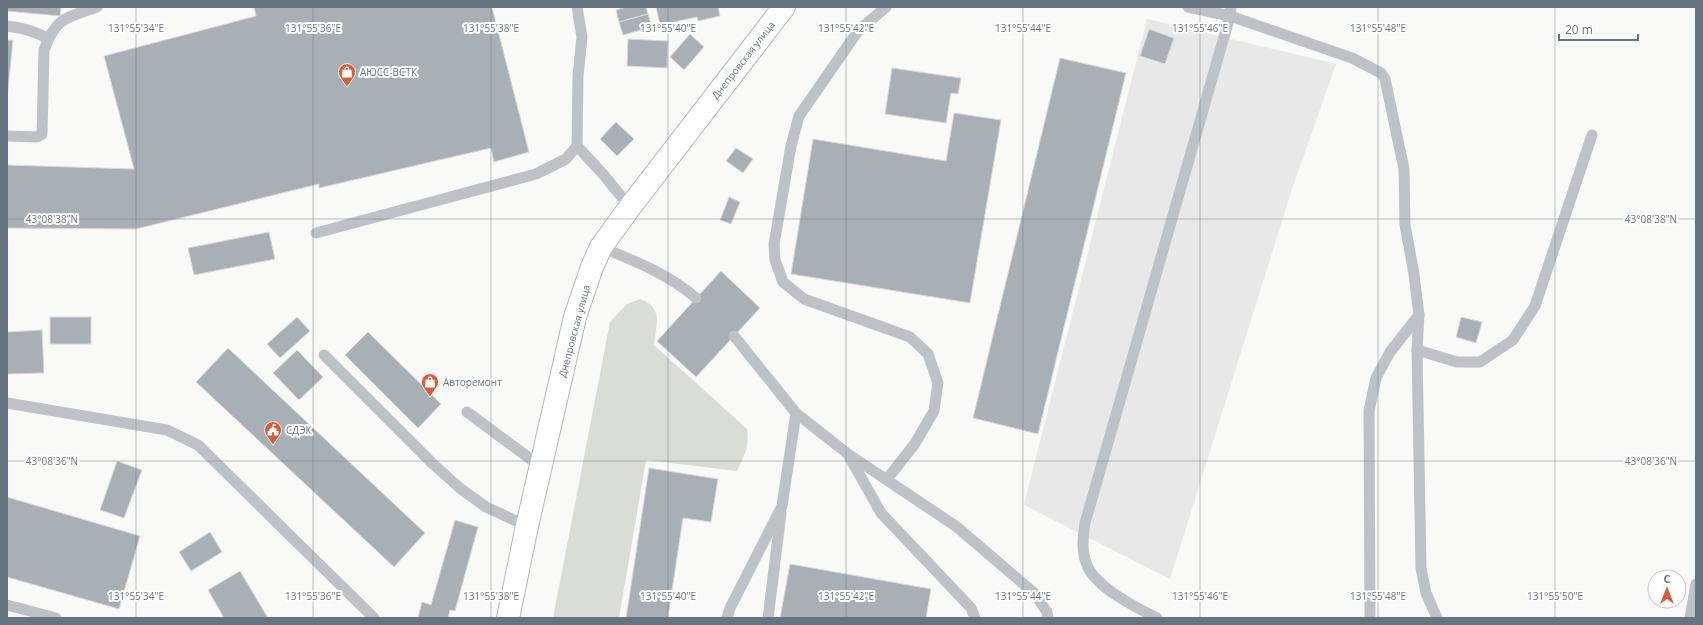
<svg xmlns="http://www.w3.org/2000/svg" width="1703" height="625" font-family="'Open Sans',sans-serif">
	<rect width="100%" height="100%" fill="#f9f9f7"/>
	<!-- built -->
	<polygon fill="#e7e8e7" points="1147,19 1336,64 1292,189 1170,579 1024,505"/>
	<!-- green -->
	<path fill="#d9ddd6" d="M640,299C664,308 656,324 654,345L747,429C750,445 744,457 737,471L646,460L619,618H553L610,322L627,304Z"/>
	<!-- building -->
	<g fill="#a8b0b5" stroke="#dbdbd9">
		<polygon points="7,7 61,7 60,16 7,11"/>
		<polygon points="254,7 492,7 529,152 494,162 491,148 319,188 319,184 136,229 7,228 7,165 134,169 104,56 256,16"/>
		<polygon points="626,7 646,7 648,14 619,22 616,10"/>
		<polygon points="656,7 718,7 720,16 698,21 697,17 660,25"/>
		<polygon points="648,14 652,27 623,35 619,22"/>
		<polygon points="1149,29 1174,38 1165,64 1140,56"/>
		<polygon points="690,34 704,47 684,70 670,57"/>
		<polygon points="628,39 668,41 667,68 627,66"/>
		<polygon points="7,40 13,40 7,100"/>
		<polygon points="1060,58 1126,73 1038,434 973,418"/>
		<polygon points="892,68 961,78 958,94 951,93 946,123 885,114"/>
		<polygon points="954,113 1001,120 970,303 791,274 813,139 946,161"/>
		<polygon points="616,122 634,139 617,156 600,139"/>
		<polygon points="736,148 753,159 743,173 726,161"/>
		<polygon points="729,197 740,202 731,224 720,220"/>
		<polygon points="269,232 275,259 194,275 188,248"/>
		<polygon points="721,271 760,308 696,377 657,341"/>
		<rect x="50" y="317" width="41" height="27"/>
		<polygon points="297,317 310,331 280,358 267,344"/>
		<polygon points="1461,317 1482,322 1476,343 1456,337"/>
		<polygon points="42,330 44,373 7,374 7,332"/>
		<polygon points="368,332 441,404 418,428 345,355"/>
		<polygon points="228,348 425,533 394,567 196,382"/>
		<polygon points="297,350 323,377 299,400 273,373"/>
		<polygon points="117,461 142,470 124,518 100,510"/>
		<polygon points="649,468 718,479 711,522 683,518 668,617 673,618 626,618"/>
		<polygon points="7,497 140,536 119,609 7,577"/>
		<polygon points="455,520 478,527 455,611 450,610 448,618 418,618 422,602 431,605"/>
		<polygon points="210,532 222,552 191,571 179,552"/>
		<polygon points="790,564 931,589 926,618 780,618"/>
		<polygon points="240,571 268,618 224,618 208,590"/>
	</g>
	<g fill="none" stroke-linecap="round" stroke-linejoin="round">
		<!-- secondary casing -->
		<g stroke="#b3b8bd" stroke-width="24">
			<polyline id="secondary" points="508,618 527,526 575,317 592,267 601,247 630,207 784,7"/>
		</g>
		<!-- lane -->
		<g stroke="#bec2c6" stroke-width="11">
			<polyline points="577,7 582,37 578,76 577,146 602,173 630,207"/>
			<polyline points="886,7 858,31 799,116 791,146 774,244 775,260 783,282 804,299 910,337 928,354 938,383 934,411 914,445 887,479"/>
			<polyline points="1188,7 1230,16 1352,58 1381,73 1385,79 1404,169 1405,225 1414,274 1419,315 1417,350 1421,568 1426,593 1437,618"/>
			<path d="M7,26C22,28 36,31 48,39"/>
			<path d="M7,136L37,137L42,134L44,50C56,17 66,18 97,7"/>
			<polyline points="316,233 536,174 566,159 577,146"/>
			<path d="M601,247C634,261 669,274 696,298"/>
			<polyline points="1417,350 1457,362 1480,362 1513,340 1535,306 1592,135"/>
			<polyline points="324,355 433,464 461,489 486,507 527,526"/>
			<polyline points="7,403 167,430 198,445 374,618"/>
			<polyline points="467,412 540,466"/>
			<polyline points="796,413 848,454 957,527 1034,593 1047,612 1048,618"/>
			<polyline points="849,456 881,513 971,608 975,618"/>
			<polyline points="7,605 56,618"/>
			<polyline points="727,618 730,608 782,506 796,413 734,336"/>
			<polyline points="768,618 781,513"/>
			<path d="M1157,618C1137,608 1095,587 1087,565C1081,551 1083,537 1085,523L1230,16L1231,7"/>
			<polyline points="1370,618 1369,411 1376,378 1390,352 1419,315"/>
			<polyline points="1690,618 1696,584"/>
		</g>
		<!-- secondary -->
		<use href="#secondary" stroke="#fff" stroke-width="22"/>
	</g>
	<!-- ticks -->
	<path fill="none" stroke="#66747f" stroke-width="1" stroke-opacity="0.45" d="M136,7V618M313,7V618M491,7V618M668,7V618M846,7V618M1023,7V618M1200,7V618M1378,7V618M1555,7V618M7,219H1696M7,461H1696"/>
	<!-- icons -->
	<defs>
		<g id="shop-pin" transform="scale(0.9)"><path d="M0 17L-7.5 6A9.5 9.5 0 1 1 7.5 6Z" fill="#d55f3a" stroke="#fff"/><path d="M-5-2.5h2.3a2.7 3.5 0 0 1 5.4 0H5L5.5 6h-11ZM-1.5-2.5h3a1.5 2.3 0 0 0-3 0Z" fill="#fff"/></g>
		<g id="civic-pin" transform="scale(0.9)"><path d="M0 17L-7.5 6A9.5 9.5 0 1 1 7.5 6Z" fill="#d55f3a" stroke="#fff"/><path d="M-.6-6.5H3V-4.5H.6V-3L4-1V1h2V6H-6V1h2V-1L-.6-3ZM-1.2 2.5V6h2.4V2.5Z" fill="#fff"/></g>
	</defs>
	<g fill-rule="evenodd">
		<use href="#shop-pin" x="347" y="72"/>
		<use href="#shop-pin" x="430" y="382"/>
		<use href="#civic-pin" x="273" y="430"/>
	</g>
	<g text-anchor="middle" dominant-baseline="central" stroke-width="4" stroke-linejoin="round" paint-order="stroke">
		<!-- street labels -->
		<g font-size="10" fill="#66747f" stroke="#fff">
			<text transform="translate(743 60) rotate(-52)">Днепровская улица</text>
			<text transform="translate(574 331) rotate(-75)">Днепровская улица</text>
		</g>
		<!-- poi labels -->
		<g font-size="10" fill="#66747f" stroke="#fff" text-anchor="start">
			<text x="360" y="72">АЮСС-ВСТК</text>
			<text x="443" y="382">Авторемонт</text>
			<text x="286" y="430">СДЭК</text>
		</g>
	</g>
	<g font-size="10" text-anchor="middle" fill="#66747f" stroke="#fff" stroke-width="4" stroke-linejoin="round" paint-order="stroke">
		<text x="136" y="32">131°55'34"E</text>
		<text x="313" y="32">131°55'36"E</text>
		<text x="491" y="32">131°55'38"E</text>
		<text x="668" y="32">131°55'40"E</text>
		<text x="846" y="32">131°55'42"E</text>
		<text x="1023" y="32">131°55'44"E</text>
		<text x="1200" y="32">131°55'46"E</text>
		<text x="1378" y="32">131°55'48"E</text>
		<text x="52" y="223">43°08'38"N</text>
		<text x="1651" y="223">43°08'38"N</text>
		<text x="52" y="465">43°08'36"N</text>
		<text x="1651" y="465">43°08'36"N</text>
		<text x="136" y="600">131°55'34"E</text>
		<text x="313" y="600">131°55'36"E</text>
		<text x="491" y="600">131°55'38"E</text>
		<text x="668" y="600">131°55'40"E</text>
		<text x="846" y="600">131°55'42"E</text>
		<text x="1023" y="600">131°55'44"E</text>
		<text x="1200" y="600">131°55'46"E</text>
		<text x="1378" y="600">131°55'48"E</text>
		<text x="1555" y="600">131°55'50"E</text>
	</g>
	<!-- border -->
	<rect width="1703" height="625" fill="none" stroke="#66747f" stroke-width="16"/>
	<!-- north arrow -->
	<g transform="translate(1667 589)"><circle r="19" fill="#ffffff" stroke="#c2c7cc"/>
	<path d="M0-3L7 15L0 10L-7 15Z" fill="#d55f3a"/>
	<text y="-6" font-size="11" font-weight="bold" text-anchor="middle" fill="#66747f">С</text>
	</g>
	<!-- scale -->
	<path d="M1559 34v6h79v-6" fill="none" stroke="#66747f" stroke-width="2"/>
	<text x="1565" y="34" font-size="12" fill="#66747f" stroke="#ffffff" stroke-width="3" paint-order="stroke">20 m</text>
</svg>
